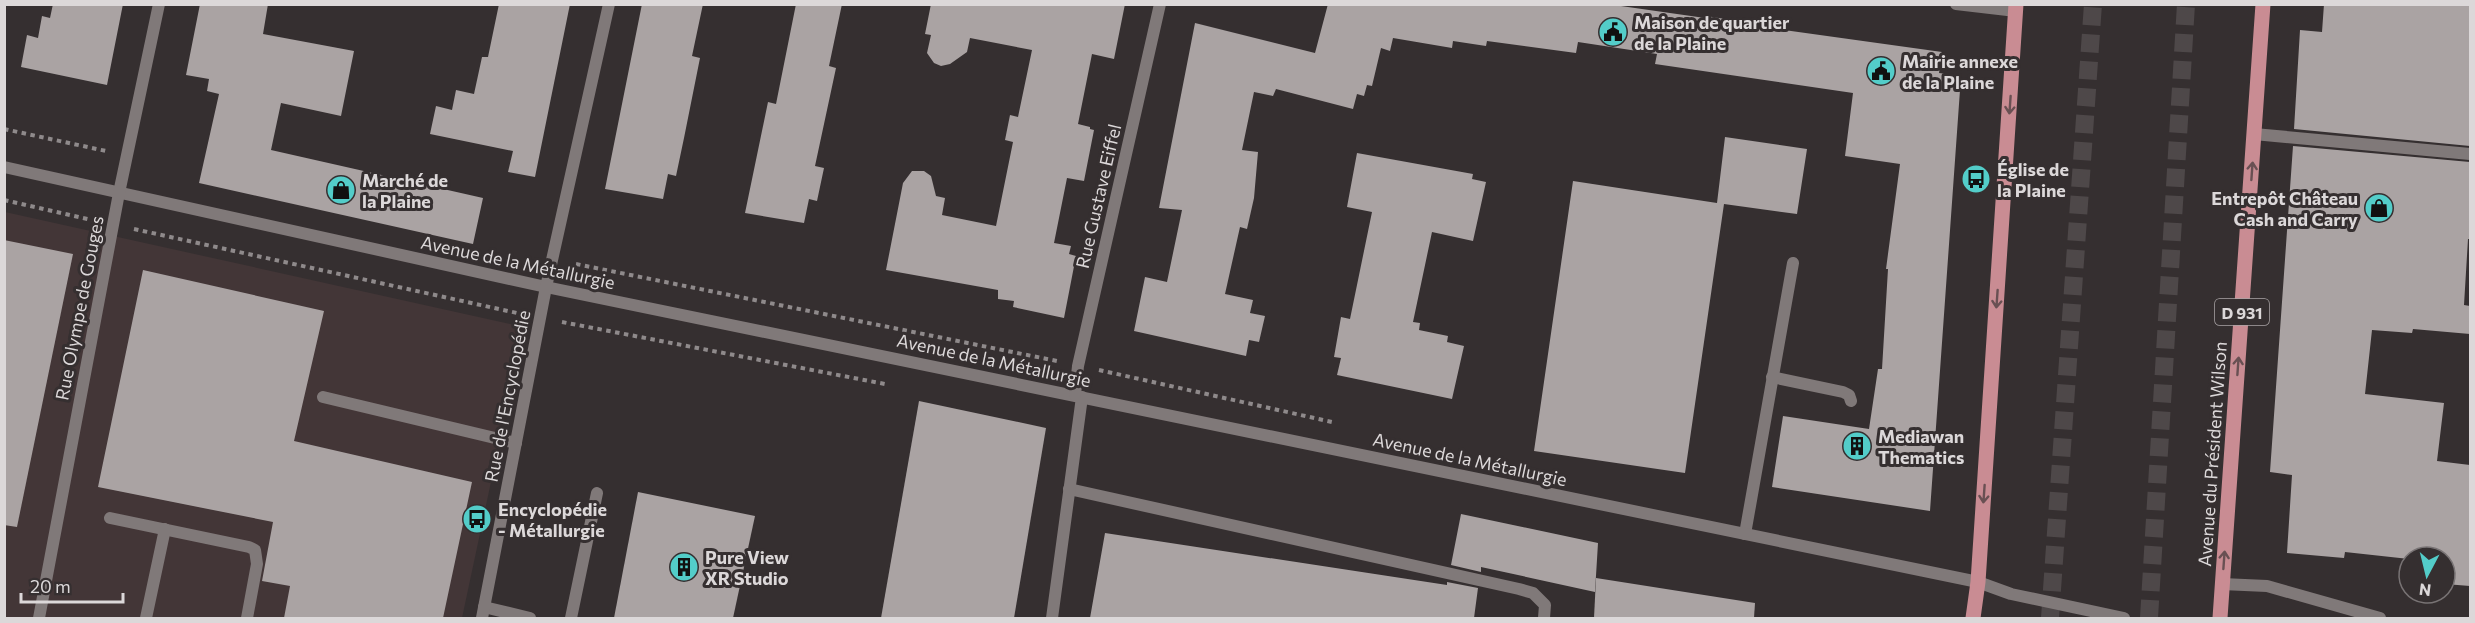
<svg xmlns="http://www.w3.org/2000/svg" width="2475" height="623" font-family="Commissioner,sans-serif">
	<rect width="100%" height="100%" fill="#352f30"/>
	<!-- built -->
	<polygon fill="#433637" points="5,212 524,327 462,618 5,618"/>
	<!-- building -->
	<g fill="#aaa3a3">
		<polygon points="53,4 123,4 107,85 21,67 27,35 38,38 42,16 50,18"/>
		<polygon points="200,4 268,4 263,34 354,51 341,116 281,103 271,150 483,198 473,244 199,183 219,94 207,91 209,79 186,75"/>
		<polygon points="499,4 570,4 535,177 508,172 513,151 430,134 436,106 452,110 456,90 474,94 482,57 488,57"/>
		<polygon points="642,4 703,4 692,56 700,58 684,138 676,176 668,174 663,199 605,189"/>
		<polygon points="796,4 842,4 829,66 836,68 815,166 824,168 817,201 809,199 804,223 745,213 768,102 776,104"/>
		<polygon points="931,4 1125,4 1114,59 1092,54 1078,124 1090,127 1090,129 1094,130 1084,181 1067,178 1054,243 1071,246 1069,254 1076,256 1064,318 1013,307 1014,301 998,299 998,290 886,270 903,183 912,171 924,171 931,176 936,196 945,198 942,215 996,226 1013,142 1005,140 1010,115 1018,117 1032,50 970,38 967,52 950,64 941,66 934,63 927,53 931,35 925,34"/>
		<polygon points="1328,4 1607,4 1705,18 1706,16 1784,28 1784,30 1942,52 1939,73 1961,76 1930,511 1772,487 1783,416 1869,429 1878,369 1882,369 1888,269 1886,269 1900,164 1845,156 1853,93 1655,64 1657,54 1578,42 1576,53 1487,41 1486,46 1453,41 1452,48 1393,38 1390,51 1381,48 1372,86 1367,85 1364,96 1357,94 1353,109 1276,89 1273,96 1254,92 1242,150 1258,152 1254,198 1247,229 1240,227 1225,294 1253,300 1250,313 1265,316 1259,342 1249,340 1246,356 1134,331 1145,277 1167,282 1182,210 1159,208 1195,23 1315,53"/>
		<polygon points="2324,4 2470,4 2470,146 2294,129 2300,30 2322,32"/>
		<polygon points="1725,137 1807,149 1797,214 1724,204 1685,473 1534,451 1573,181 1717,203"/>
		<polygon points="2293,146 2470,162 2470,239 2468,239 2464,305 2470,306 2470,334 2413,329 2412,333 2372,330 2365,394 2444,403 2437,461 2470,465 2470,586 2445,584 2445,557 2409,557 2409,559 2345,552 2344,558 2287,553 2292,475 2270,472"/>
		<polygon points="1357,153 1473,174 1472,179 1486,182 1473,241 1432,232 1413,322 1420,323 1419,330 1448,336 1447,342 1464,346 1452,399 1337,375 1341,358 1334,357 1341,317 1350,319 1372,212 1347,207"/>
		<polygon points="4,240 73,254 17,527 4,525"/>
		<polygon points="143,270 324,311 294,441 472,482 443,618 284,618 290,586 262,581 273,522 98,487"/>
		<polygon points="919,401 1046,428 1014,618 881,618"/>
		<polygon points="638,492 755,516 733,618 614,618"/>
		<polygon points="1461,514 1598,543 1595,592 1481,567 1481,572 1451,565"/>
		<polygon points="1105,533 1447,585 1447,582 1478,588 1474,618 1090,618"/>
		<polygon points="1596,578 1755,603 1754,618 1594,618"/>
	</g>
	<g fill="none" stroke-linecap="round" stroke-linejoin="round">
		<!-- highway-tunnel -->
		<g stroke="#4e4849" stroke-width="18" stroke-dasharray="18 9" stroke-linecap="butt">
			<polyline points="2050,618 2093,4"/>
			<polyline points="2149,618 2186,4"/>
		</g>
		<!-- path -->
		<g stroke="#8f8a8b" stroke-width="4" stroke-dasharray="4.5 4.5" stroke-linecap="butt">
			<polyline points="4,129 106,151"/>
			<polyline points="4,200 92,220"/>
			<polyline points="134,229 517,313"/>
			<polyline points="576,264 1057,361"/>
			<polyline points="562,322 885,384"/>
			<polyline points="1099,370 1332,422"/>
		</g>
		<!-- lane -->
		<g stroke="#807979" stroke-width="12">
			<polyline points="2254,134 2470,154"/>
			<polyline points="1772,377 1843,392 1849,395 1851,401"/>
			<polyline points="323,397 516,443"/>
			<polyline points="1069,489 1519,589 1533,593 1545,605 1544,618"/>
			<polyline points="110,518 249,547 255,550 257,564 247,618"/>
			<polyline points="1745,534 1793,263"/>
			<polyline points="2222,584 2267,586 2380,618"/>
			<polyline points="484,607 530,618"/>
			<polyline points="146,618 165,529"/>
			<polyline points="571,618 597,493"/>
			<polyline points="1052,618 1082,397"/>
		</g>
		<!-- street -->
		<g stroke="#807979" stroke-width="12">
			<polyline points="1956,4 2016,11"/>
			<polyline points="4,167 546,287 1978,582 2011,594 2124,618"/>
			<polyline points="1075,395 1078,366 1160,4"/>
			<polyline points="39,618 119,193 159,4"/>
			<polyline points="482,618 546,287 609,4"/>
		</g>
		<!-- primary -->
		<g stroke="#c98c93" stroke-width="15">
			<polyline points="1973,618 1978,582 2016,4"/>
			<polyline points="2220,618 2263,4"/>
		</g>
	</g>
	<!-- one-way arrows -->
	<defs><path id="oneway-shaft" d="M-6 0H5M1.5-3L5.5 0L1.5 3" fill="none" stroke-width="1.6" stroke-linecap="round" stroke-linejoin="round" transform="scale(1.5)"/></defs>
	<g stroke="#695053">
		<use href="#oneway-shaft" transform="translate(2010 105) rotate(94)"/>
		<use href="#oneway-shaft" transform="translate(2252 171) rotate(-86)"/>
		<use href="#oneway-shaft" transform="translate(1997 299) rotate(94)"/>
		<use href="#oneway-shaft" transform="translate(2238 366) rotate(-86)"/>
		<use href="#oneway-shaft" transform="translate(1984 494) rotate(94)"/>
		<use href="#oneway-shaft" transform="translate(2224 560) rotate(-86)"/>
	</g>
	<!-- icons -->
	<defs>
		<g id="civic-disc" transform="scale(1.5)"><circle r="9.5" fill="#53cdc9" stroke="#352f30"/><path d="M-.6-6.5H3V-4.5H.6V-3L4-1V1h2V6H-6V1h2V-1L-.6-3ZM-1.2 2.5V6h2.4V2.5Z" fill="#111"/></g>
		<g id="bus-disc" transform="scale(1.5)"><circle r="9.5" fill="#53cdc9" stroke="#352f30"/><path d="M-5-6H5V4H4V6H2V4H-2V6H-4V4H-5ZM-3.5-4V0h7V-4ZM-3.5 1.2v1.5H-2V1.2ZM2 1.2v1.5H3.5V1.2Z" fill="#111"/></g>
		<g id="shop-disc" transform="scale(1.5)"><circle r="9.5" fill="#53cdc9" stroke="#352f30"/><path d="M-5-2.5h2.3a2.7 3.5 0 0 1 5.4 0H5L5.5 6h-11ZM-1.5-2.5h3a1.5 2.3 0 0 0-3 0Z" fill="#111"/></g>
		<g id="building-disc" transform="scale(1.5)"><circle r="9.5" fill="#53cdc9" stroke="#352f30"/><path d="M-4-6H4V6H1V3H-1V6H-4ZM-2.5-4.3h1.7v1.8h-1.7ZM.8-4.3h1.7v1.8H.8ZM-2.5-1h1.7V.8h-1.7ZM.8-1h1.7V.8H.8Z" fill="#111"/></g>
	</defs>
	<g fill-rule="evenodd">
		<use href="#civic-disc" x="1613" y="32"/>
		<use href="#civic-disc" x="1881" y="71"/>
		<use href="#bus-disc" x="1976" y="179"/>
		<use href="#shop-disc" x="341" y="190"/>
		<use href="#shop-disc" x="2379" y="208"/>
		<use href="#building-disc" x="1857" y="446"/>
		<use href="#bus-disc" x="477" y="519"/>
		<use href="#building-disc" x="684" y="567"/>
	</g>
	<g text-anchor="middle" dominant-baseline="central" stroke-width="6" stroke-linejoin="round" paint-order="stroke">
		<!-- shield labels -->
		<rect fill="#352f30" stroke="#aaa5a6" stroke-width="1.5" x="2215" y="299" width="54" height="26" rx="4.5"/>
		<g font-size="16" font-weight="bold" fill="#dcd8d9">
			<text x="2242" y="312">D 931</text>
		</g>
		<!-- poi labels -->
		<g font-size="18" font-weight="bold" fill="#dcd8d9" stroke="#352f30" text-anchor="start">
			<text x="1634" y="22">Maison de quartier<tspan x="1634" dy="21">de la Plaine</tspan></text>
			<text x="1902" y="61">Mairie annexe<tspan x="1902" dy="21">de la Plaine</tspan></text>
			<text x="1997" y="169">Église de<tspan x="1997" dy="21">la Plaine</tspan></text>
			<text x="362" y="180">Marché de<tspan x="362" dy="21">la Plaine</tspan></text>
			<text x="2358" y="198" text-anchor="end">Entrepôt Château<tspan x="2358" dy="21">Cash and Carry</tspan></text>
			<text x="1878" y="436">Mediawan<tspan x="1878" dy="21">Thematics</tspan></text>
			<text x="498" y="509">Encyclopédie<tspan x="498" dy="21">- Métallurgie</tspan></text>
			<text x="705" y="557">Pure View<tspan x="705" dy="21">XR Studio</tspan></text>
		</g>
		<!-- street labels -->
		<g font-size="18" fill="#dcd8d9" stroke="#352f30">
			<text transform="translate(1098 196) rotate(-77)">Rue Gustave Eiffel</text>
			<text transform="translate(518 262) rotate(12)">Avenue de la Métallurgie</text>
			<text transform="translate(79 308) rotate(-79)">Rue Olympe de Gouges</text>
			<text transform="translate(994 360) rotate(12)">Avenue de la Métallurgie</text>
			<text transform="translate(507 396) rotate(-79)">Rue de l'Encyclopédie</text>
			<text transform="translate(2212 454) rotate(-86)">Avenue du Président Wilson</text>
			<text transform="translate(1470 459) rotate(12)">Avenue de la Métallurgie</text>
		</g>
	</g>
	<!-- border -->
	<rect width="2475" height="623" fill="none" stroke="#dcd8d9" stroke-width="12"/>
	<!-- north arrow -->
	<g transform="translate(2427 575) rotate(187)"><circle r="28" fill="#352f30" stroke="#787374" stroke-width="1.5"/>
	<path d="M0-4.5L10 22L0 15L-10 22Z" fill="#53cdc9"/>
	<text y="-9" font-size="16" font-weight="bold" text-anchor="middle" fill="#dcd8d9">N</text>
	</g>
	<!-- scale -->
	<path d="M21 593v9h102v-9" fill="none" stroke="#dcd8d9" stroke-width="3"/>
	<text x="30" y="593" font-size="18" fill="#dcd8d9" stroke="#352f30" stroke-width="4.5" paint-order="stroke">20 m</text>
</svg>
